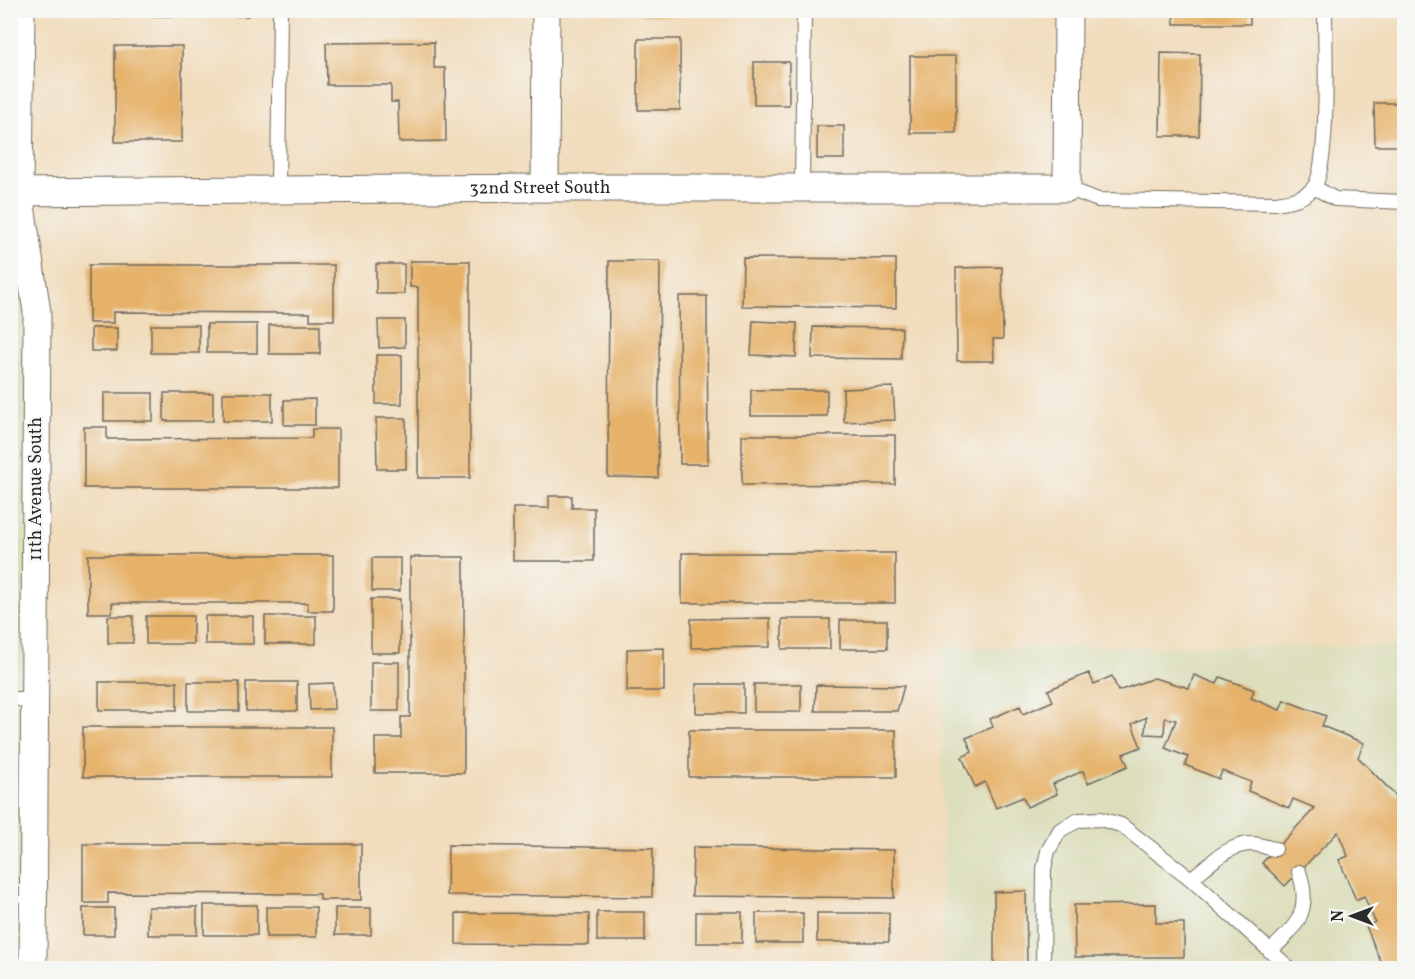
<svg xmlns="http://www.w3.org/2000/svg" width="1415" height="979" font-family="Vollkorn,serif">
	<rect width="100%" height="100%" fill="#f6f6f2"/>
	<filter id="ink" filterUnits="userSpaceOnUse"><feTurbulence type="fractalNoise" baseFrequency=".0167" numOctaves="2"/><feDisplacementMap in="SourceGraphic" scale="12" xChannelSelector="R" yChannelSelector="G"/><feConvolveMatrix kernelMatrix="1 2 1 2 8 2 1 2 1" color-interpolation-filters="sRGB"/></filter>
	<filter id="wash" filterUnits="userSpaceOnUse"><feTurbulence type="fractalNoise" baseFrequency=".008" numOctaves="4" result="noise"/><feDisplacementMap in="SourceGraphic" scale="24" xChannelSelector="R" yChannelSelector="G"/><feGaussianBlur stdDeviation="1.35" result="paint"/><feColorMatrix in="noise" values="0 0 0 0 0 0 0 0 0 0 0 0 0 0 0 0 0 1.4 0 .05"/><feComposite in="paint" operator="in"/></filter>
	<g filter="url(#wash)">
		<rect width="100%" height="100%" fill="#f1dcbb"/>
		<!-- built -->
		<g fill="#dcdebc">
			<polygon points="10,192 37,312 36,968 10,968"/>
			<polygon points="1404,646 1404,968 942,968 943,647"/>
		</g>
		<g id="blocks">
			<!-- building -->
			<g fill="#e6b26b">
				<rect x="113" y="10" width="135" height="6"/>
				<rect x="372" y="10" width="64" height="4"/>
				<rect x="641" y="10" width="42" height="6"/>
				<rect x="1174" y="10" width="76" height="14"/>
				<rect x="638" y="39" width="42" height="71"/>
				<polygon points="434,42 434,68 445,68 446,141 399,142 398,102 391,102 391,85 327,85 326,43"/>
				<rect x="115" y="46" width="67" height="96"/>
				<polygon points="1161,53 1200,54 1199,136 1160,136"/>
				<rect x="910" y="56" width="46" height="77"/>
				<rect x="754" y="62" width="35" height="43"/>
				<polygon points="1374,103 1404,103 1404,146 1375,146"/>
				<rect x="817" y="126" width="27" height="33"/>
				<polygon points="743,258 896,259 896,308 742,306"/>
				<polygon points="410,261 470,261 470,478 418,478 418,287 410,287"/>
				<polygon points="609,261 660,261 658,478 608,477"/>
				<rect x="376" y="264" width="28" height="30"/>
				<polygon points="89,265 334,265 334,320 310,320 310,313 113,312 113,323 89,323"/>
				<polygon points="1002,267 1003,339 993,339 994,361 957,361 956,268"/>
				<polygon points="679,296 707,296 708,464 680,464"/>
				<polygon points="378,320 405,320 405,347 379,348"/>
				<polygon points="753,321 797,323 796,357 751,355"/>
				<rect x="207" y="324" width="50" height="29"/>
				<rect x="151" y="325" width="48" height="28"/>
				<rect x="269" y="325" width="51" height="29"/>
				<polygon points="813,327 902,328 901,359 812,358"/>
				<rect x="91" y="328" width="26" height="23"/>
				<rect x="376" y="355" width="26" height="49"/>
				<polygon points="893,387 895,420 844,422 843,389"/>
				<rect x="751" y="390" width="76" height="26"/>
				<rect x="104" y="393" width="49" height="28"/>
				<rect x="164" y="393" width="49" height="28"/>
				<rect x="223" y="393" width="49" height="28"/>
				<polygon points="315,399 315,425 284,425 284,400"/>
				<polygon points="376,418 406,418 406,469 377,469"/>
				<polygon points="84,427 107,427 107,439 312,438 312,429 338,429 338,488 84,488"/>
				<polygon points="742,435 895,435 895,484 742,485"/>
				<polygon points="549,496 572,496 572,508 594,508 594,561 513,561 513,508 549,508"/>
				<rect x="682" y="553" width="213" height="50"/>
				<polygon points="88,555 333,555 333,611 308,611 308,603 112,603 112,613 88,613"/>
				<polygon points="410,557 464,557 464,773 375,773 375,738 401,738 401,717 410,717"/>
				<rect x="372" y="558" width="28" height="33"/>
				<rect x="371" y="599" width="29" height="54"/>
				<rect x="108" y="616" width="25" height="27"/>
				<rect x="146" y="616" width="47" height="28"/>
				<rect x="205" y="616" width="48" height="28"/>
				<rect x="265" y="616" width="51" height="28"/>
				<polygon points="770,618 770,647 691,648 691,619"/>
				<rect x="782" y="619" width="48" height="30"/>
				<rect x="840" y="620" width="47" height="29"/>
				<polygon points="664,648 664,691 627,691 627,649"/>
				<rect x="371" y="662" width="28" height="49"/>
				<polygon points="1089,673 1094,684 1112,676 1118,691 1154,678 1189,688 1194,675 1217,684 1220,677 1254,690 1251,698 1280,710 1284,700 1326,716 1322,726 1364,743 1358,757 1395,795 1404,791 1404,968 1394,968 1392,963 1383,967 1366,926 1375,922 1364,896 1356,900 1339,860 1348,856 1338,832 1285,886 1262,863 1315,808 1293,799 1289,808 1248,791 1251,782 1222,771 1219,779 1185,765 1188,757 1165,748 1176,720 1165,718 1164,735 1145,734 1146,717 1132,724 1141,747 1123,754 1128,766 1088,783 1083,771 1053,784 1057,794 1027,807 1023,797 996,808 985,782 975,787 962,757 972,752 966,738 993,727 990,719 1020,706 1023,714 1053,701 1048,690"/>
				<rect x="99" y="682" width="78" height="28"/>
				<rect x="188" y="682" width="51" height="29"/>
				<rect x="246" y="682" width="51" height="29"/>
				<polygon points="333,683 334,709 310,710 309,684"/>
				<rect x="696" y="684" width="48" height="29"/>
				<rect x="754" y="684" width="47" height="28"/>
				<polygon points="816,685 904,686 897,711 815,711"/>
				<rect x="83" y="727" width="249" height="50"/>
				<rect x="689" y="730" width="207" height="47"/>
				<polygon points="83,844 361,844 361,900 320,900 320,894 108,893 108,903 83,903"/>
				<polygon points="448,845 653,848 652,897 447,895"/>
				<polygon points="693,847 894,850 894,898 692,896"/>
				<polygon points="1026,891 1027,968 994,968 994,892"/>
				<polygon points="1156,904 1156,923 1184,923 1184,957 1075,957 1074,905"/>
				<rect x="204" y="905" width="53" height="30"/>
				<rect x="148" y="907" width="49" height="28"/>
				<rect x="266" y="907" width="50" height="30"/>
				<rect x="83" y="908" width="31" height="27"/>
				<rect x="335" y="908" width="36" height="27"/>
				<rect x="597" y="912" width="48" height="29"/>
				<rect x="696" y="912" width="46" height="31"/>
				<polygon points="456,913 589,914 589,945 456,944"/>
				<rect x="756" y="913" width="47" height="30"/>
				<rect x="817" y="913" width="72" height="29"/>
			</g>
		</g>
	</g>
	<g filter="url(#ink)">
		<use href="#blocks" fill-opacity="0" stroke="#70695d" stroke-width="1.5"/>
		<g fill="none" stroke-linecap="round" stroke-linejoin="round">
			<!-- lane casing -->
			<g stroke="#70695d" stroke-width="16">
				<g id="lane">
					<polyline points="1314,187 1335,199 1404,202"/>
					<polyline points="802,188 804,10"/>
					<path d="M1067,188L1098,200L1276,203C1289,201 1305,199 1314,187C1330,165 1325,43 1325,10"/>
					<polyline points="278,190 280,10"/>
					<polyline points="10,699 34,699"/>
					<path d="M1191,879C1209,865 1228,844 1252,844C1259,844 1268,848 1275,849"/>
					<path d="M1270,951C1297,927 1312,910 1299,872"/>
					<polyline points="1043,968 1044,869 1048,851 1060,830 1079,820 1100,819 1121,825 1191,879 1289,968"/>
				</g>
			</g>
			<!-- street casing -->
			<g stroke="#70695d" stroke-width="29">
				<g id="street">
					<polyline points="21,10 19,192 37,312 33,968"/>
					<polyline points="545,188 546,10"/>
					<path id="s1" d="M10,192L545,188H1067L1068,10"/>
				</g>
			</g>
			<!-- lane -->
			<use href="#lane" stroke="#fff" stroke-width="14"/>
			<!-- street -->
			<use href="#street" stroke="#fff" stroke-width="27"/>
		</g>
	</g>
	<g text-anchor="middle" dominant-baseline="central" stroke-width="4.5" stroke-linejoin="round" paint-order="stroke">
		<!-- street labels -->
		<g font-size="18" fill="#2b2b2b" stroke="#f6f6f2">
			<text stroke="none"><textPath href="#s1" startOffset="530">32nd Street South</textPath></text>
			<text transform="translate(36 489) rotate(-90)">11th Avenue South</text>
		</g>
	</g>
	<!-- margin -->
	<rect width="1415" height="979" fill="none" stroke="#f6f6f2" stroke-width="36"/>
	<!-- north arrow -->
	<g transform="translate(1352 916) rotate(270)" stroke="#f6f6f2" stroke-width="4.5" paint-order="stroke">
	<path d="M0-4.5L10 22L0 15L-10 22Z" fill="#2b2b2b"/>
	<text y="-9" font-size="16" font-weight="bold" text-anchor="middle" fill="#2b2b2b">N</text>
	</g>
</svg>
